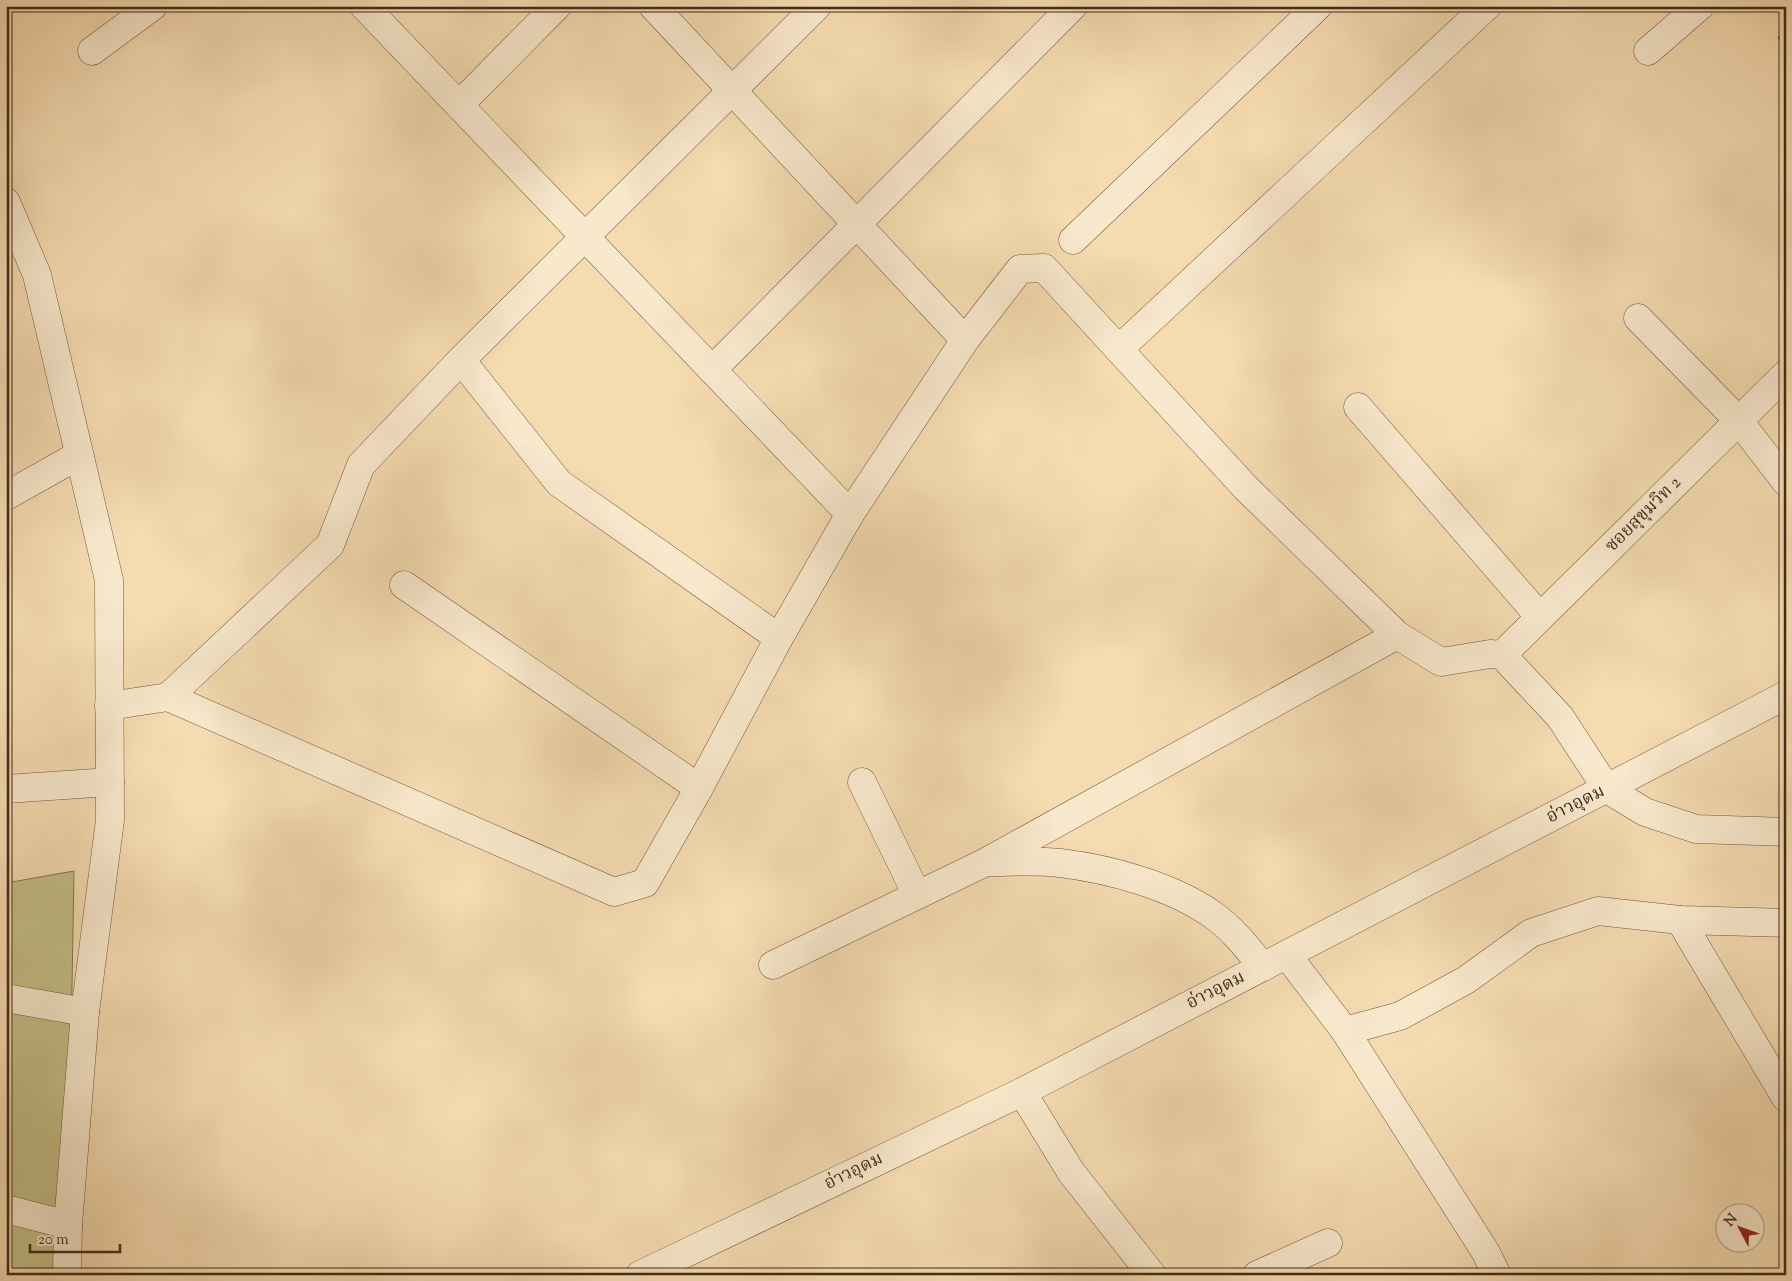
<svg xmlns="http://www.w3.org/2000/svg" width="1792" height="1281" font-family="'Sorts Mill Goudy','Noto Serif Thai',serif">
	<rect width="100%" height="100%" fill="#f5dbb0"/>
	<filter id="stains"><feTurbulence type="fractalNoise" baseFrequency=".004" numOctaves="4"/><feColorMatrix values="0 0 0 0 .2 0 0 0 0 .09 0 0 0 0 .02 0 0 0 .5 -.17"/></filter>
	<radialGradient id="worn" r=".72"><stop offset=".6" stop-color="#630" stop-opacity="0"/><stop offset="1" stop-color="#630" stop-opacity=".3"/></radialGradient>
	<!-- green -->
	<polygon fill="#c4be86" stroke="#847450" points="74,871 67,1275 6,1275 6,883"/>
	<!-- building -->
	<polygon fill="#edab95" stroke="#432a1b" points="1786,29 1786,45 1778,38"/>
	<g fill="none" stroke-linecap="round" stroke-linejoin="round">
		<!-- minor casing -->
		<g stroke="#705640" stroke-width="29">
			<g id="minor">
				<polyline points="364,6 850,514"/>
				<polyline points="653,6 965,340"/>
				<polyline points="92,51 153,6"/>
				<polyline points="1648,51 1700,6"/>
				<polyline points="459,105 557,6"/>
				<polyline points="6,202 37,275 109,580 110,820 85,1012 68,1225 67,1275"/>
				<polyline points="1073,240 1318,6"/>
				<polyline points="1638,318 1739,421 1786,482"/>
				<polyline points="1119,349 1487,6"/>
				<polyline points="461,360 559,483 779,638"/>
				<polyline points="712,370 1073,6"/>
				<polyline points="1358,407 1540,617"/>
				<polyline points="6,496 79,455"/>
				<polyline points="404,585 699,788"/>
				<polyline points="1502,655 1786,374"/>
				<polyline points="168,697 614,892 645,883 699,788 779,638 850,514 965,340 1020,269 1044,268 1246,488 1397,635 1441,662 1490,654 1502,655 1560,717 1607,789 1645,812 1696,829 1786,832"/>
				<polyline points="109,706 168,697 330,545 361,465 461,360 817,6"/>
				<polyline points="862,782 917,895"/>
				<polyline points="6,789 110,782"/>
				<path d="M988,862C1011,862 1036,860 1060,863C1110,869 1172,886 1213,915C1233,929 1248,949 1263,967"/>
				<polyline points="1680,920 1786,1098"/>
				<polyline points="1287,955 1345,1031 1485,1251 1497,1275"/>
				<polyline points="773,965 986,862 1397,635"/>
				<polyline points="6,998 85,1012"/>
				<polyline points="1345,1031 1400,1016 1466,980 1531,933 1598,911 1680,920 1786,923"/>
				<polyline points="1022,1092 1071,1172 1152,1275"/>
				<polyline points="6,1209 68,1225"/>
				<polyline points="640,1275 1022,1092 1786,695"/>
				<polyline points="1257,1275 1328,1243"/>
			</g>
		</g>
		<!-- minor -->
		<use href="#minor" stroke="#f8e8cc" stroke-width="28"/>
	</g>
	<g text-anchor="middle" dominant-baseline="central" stroke-width="4" stroke-linejoin="round" paint-order="stroke">
		<!-- street labels -->
		<g font-size="18" fill="#432a1b" stroke="#f8e8cc">
			<text transform="translate(1644 515) rotate(-45)">ซอยสุขุมวิท 2</text>
			<text transform="translate(1576 805) rotate(-27)">อ่าวอุดม</text>
			<text transform="translate(1216 991) rotate(-27)">อ่าวอุดม</text>
			<text transform="translate(854 1172) rotate(-26)">อ่าวอุดม</text>
		</g>
	</g>
	<!-- margin -->
	<rect width="1792" height="1281" fill="none" stroke="#f5dbb0" stroke-width="25"/>
	<rect x="8" y="8" width="1777" height="1266" fill="none" stroke="#432a1b" stroke-width="2.5"/>
	<rect x="12" y="12" width="1767" height="1256" fill="none" stroke="#432a1b"/>
	<!-- north arrow -->
	<g transform="translate(1740 1228) rotate(311)"><circle r="24" fill="#f8e8cc" stroke="#b09c85"/>
	<path d="M0-4L9 19L0 12L-9 19Z" fill="#8f2418"/>
	<text y="-8" font-size="14" font-weight="bold" text-anchor="middle" fill="#432a1b">N</text>
	</g>
	<!-- scale -->
	<path d="M30 1244v8h90v-8" fill="none" stroke="#432a1b" stroke-width="2.5"/>
	<text x="38" y="1244" font-size="15" fill="#432a1b" stroke="#f8e8cc" stroke-width="4" paint-order="stroke">20 m</text>
	<rect width="100%" height="100%" filter="url(#stains)"/>
	<rect width="100%" height="100%" fill="url(#worn)"/>
</svg>
